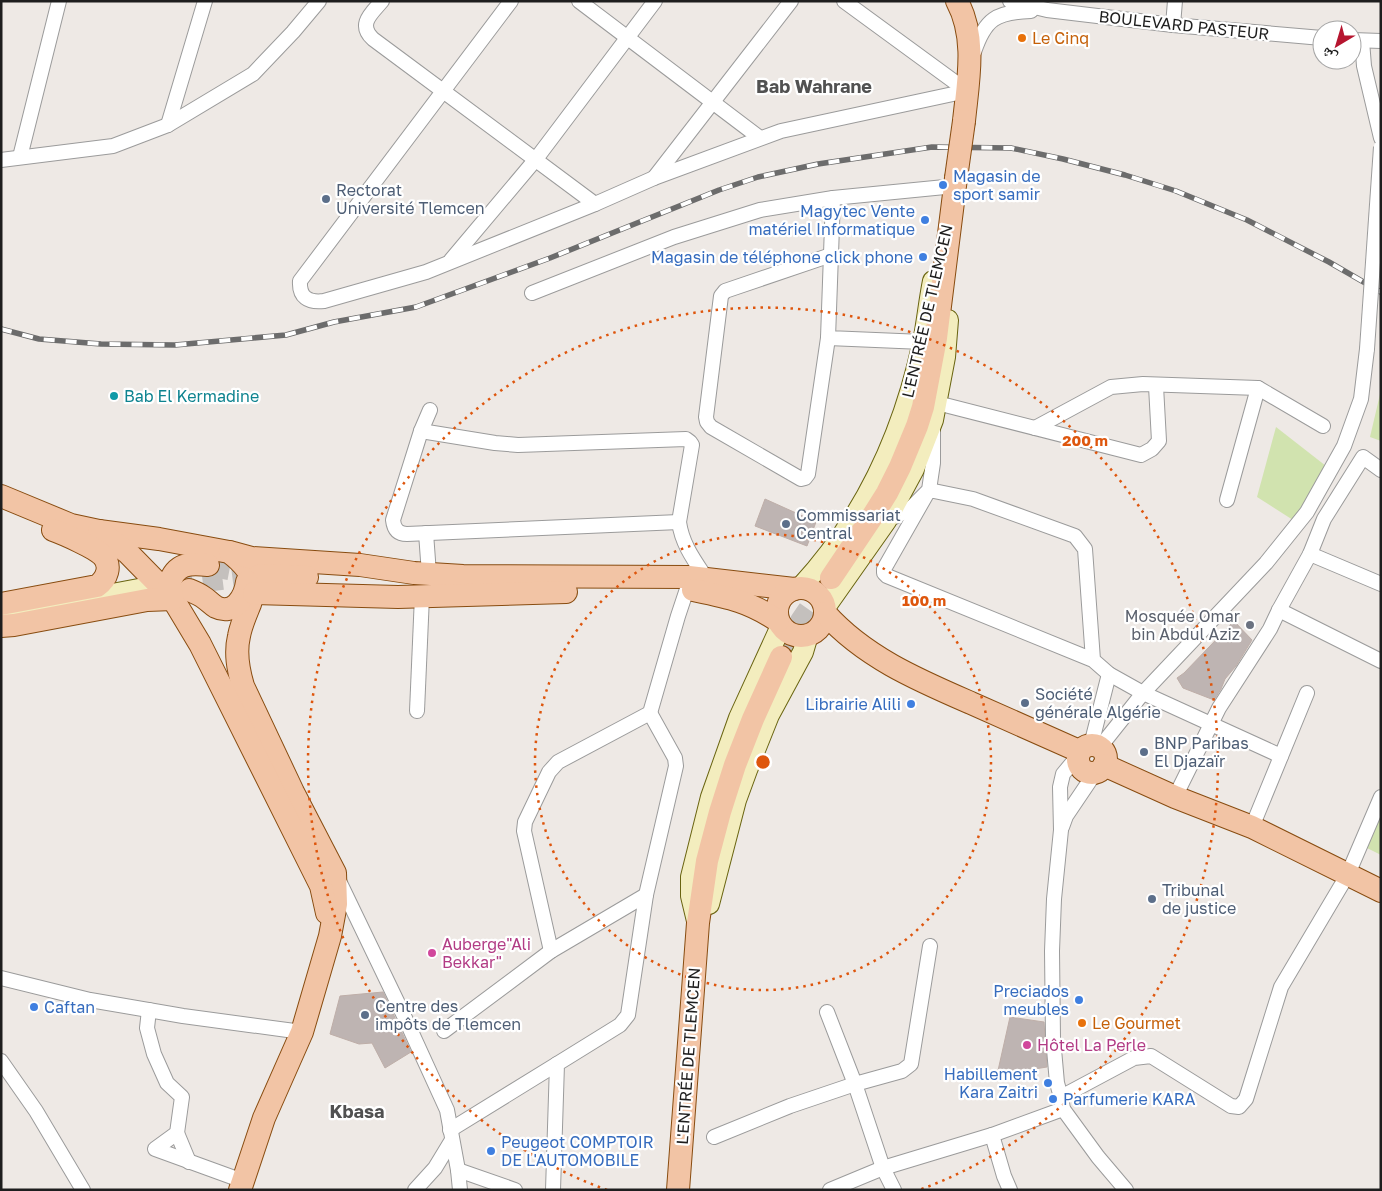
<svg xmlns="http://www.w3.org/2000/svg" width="1382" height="1191" font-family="'Golos Text','Noto Naskh Arabic',sans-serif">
	<rect width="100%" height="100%" fill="#eee9e5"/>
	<!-- grass -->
	<g fill="#d1e3af">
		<polygon points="1381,390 1381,441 1370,437"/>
		<polygon points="1276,427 1326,466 1310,498 1293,520 1257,497"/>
		<polygon points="1381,816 1381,855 1367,848"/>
	</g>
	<!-- building -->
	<g fill="#beb4b2" stroke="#beaea8">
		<polygon points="765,499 816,522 807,546 755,526"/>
		<polygon points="1234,621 1252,640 1236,666 1225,679 1221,689 1214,700 1183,688 1177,678 1184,673"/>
		<polygon points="383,992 411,1052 385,1068 372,1043 359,1044 330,1034 340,996"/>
		<polygon points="1010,1017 1044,1022 1047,1067 997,1075"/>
	</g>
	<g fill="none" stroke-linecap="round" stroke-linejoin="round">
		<!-- secondary-tunnel -->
		<polyline stroke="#c4c0bd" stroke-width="20" stroke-dasharray="20 10" stroke-linecap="butt" points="173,586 260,575"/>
		<!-- primary-tunnel -->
		<g stroke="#c4c0bd" stroke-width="22" stroke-dasharray="22 11" stroke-linecap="butt">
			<polyline points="208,565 260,575"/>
			<polyline points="781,657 801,621 831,578"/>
		</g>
		<!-- street casing -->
		<g stroke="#9b9b9b" stroke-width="16">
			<g id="street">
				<path d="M382,1C372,13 357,24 373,39L595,204"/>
				<path d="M511,1L300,281C299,297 308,303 324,301L426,272L595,204L654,178L781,131L967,91"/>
				<polyline points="579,1 760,138"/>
				<polyline points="844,1 967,91"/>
				<polyline points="1010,1 1047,10 1173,25 1322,38"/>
				<polyline points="1173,25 1175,1"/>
				<polyline points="1352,40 1381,41"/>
				<polyline points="1362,41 1364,66 1381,138"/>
				<path d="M974,52C985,19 996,12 1031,11"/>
				<polyline points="168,125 205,1"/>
				<polyline points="20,157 59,1"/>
				<polyline points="1,160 113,146 168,125 253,74 293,32 319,1"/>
				<polyline points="654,178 791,1"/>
				<polyline points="833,198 828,338 923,342"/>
				<polyline points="451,260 536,159 655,1"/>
				<polyline points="532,293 674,237 760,210 833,198 955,186"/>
				<polyline points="828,338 808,474 805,478 801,479 711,427 707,422 706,417 721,296 725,291 831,255"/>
				<polyline points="937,403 1141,455 1152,449 1159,441 1156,386"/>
				<path d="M430,410L421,431L393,520C394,529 398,534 407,534L679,522"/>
				<polyline points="1035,428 1111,387 1143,384 1258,388 1323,426"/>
				<path d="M421,431L495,443L518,445L686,439L690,442L692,445L679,522C682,544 694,560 706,578"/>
				<polyline points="1227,500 1258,388"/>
				<polyline points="886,521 909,510 929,490 933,463 933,430"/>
				<polyline points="426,533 429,574"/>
				<polyline points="1310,554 1381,584"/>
				<polyline points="1279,610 1381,661"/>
				<polyline points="1093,660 1085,549 1075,536 973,499 929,490 884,569 884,573 887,576 1093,660 1109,674 1143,693 1281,756"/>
				<polyline points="417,711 422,596"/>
				<polyline points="1091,745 1109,674"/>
				<polyline points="1100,747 1143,693 1266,563 1307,512 1344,446 1361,399 1367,349"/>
				<polyline points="1078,756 1063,774 1060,787 1061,830 1054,899 1052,951 1053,1038 1057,1083 1061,1097 1063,1109 1098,1157 1126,1190"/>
				<polyline points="1175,797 1219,708 1270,629 1279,610 1310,554 1324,519 1363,457 1381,470"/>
				<polyline points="1062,827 1066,816 1095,773"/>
				<polyline points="1252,827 1307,693"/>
				<polyline points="340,883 405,1018 447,1110 458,1170 460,1190"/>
				<polyline points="551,951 524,831 525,822 549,772 558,762 650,713 678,616 687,589 688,580"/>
				<polyline points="1,978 90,1000 183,1016 302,1032"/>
				<polyline points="149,1010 147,1028 154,1054 167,1083 182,1097 177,1133 155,1149 243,1181"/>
				<polyline points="827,1012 855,1084 883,1168 894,1190"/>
				<polyline points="444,1031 551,951 646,895"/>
				<polyline points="1,1061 36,1111 83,1190"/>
				<polyline points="1061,1097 1134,1058 1151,1056 1231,1106 1239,1107 1246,1099 1281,987 1348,874 1381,797"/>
				<polyline points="450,1130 557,1064"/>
				<polyline points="177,1133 189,1162"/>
				<polyline points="992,1135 1004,1176 1010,1190"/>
				<polyline points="714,1137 790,1106 855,1084 902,1071 911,1064 930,946"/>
				<polyline points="458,1170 515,1190"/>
				<polyline points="415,1190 435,1168 452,1140"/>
				<polyline points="553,1190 557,1064 620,1025 628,1015 646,895 676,766 675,758 650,713"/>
				<polyline points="830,1190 883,1168 992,1135 1063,1109"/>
			</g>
		</g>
		<!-- secondary casing -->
		<g stroke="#696410" stroke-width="22">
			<g id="secondary">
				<path d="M800,588C865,518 903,435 923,342C927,322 929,301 933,281"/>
				<polyline points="824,609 886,521 914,469 933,420 945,357 948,320"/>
				<polyline points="1,615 144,588"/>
				<polyline points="709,904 736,800 747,770 769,715 803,652 808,635"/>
				<polyline points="697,921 691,896 691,877 711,797 739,718 781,626"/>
			</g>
		</g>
		<!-- primary casing -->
		<g stroke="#884c10" stroke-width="24">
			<g id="primary">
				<path d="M957,1C977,38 968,81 964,121"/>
				<path d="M1,496L71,525L99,531L159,539L229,552C241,561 256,576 254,593C253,596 251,600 250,604C246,614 241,625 239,636C235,653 238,669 243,686L293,792L335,873L336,904L330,936L302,1032L264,1118L240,1190"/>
				<polyline points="99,531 128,553 173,599 200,644 321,886 327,913"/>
				<polyline points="230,552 252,558 360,565 414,573 463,576 689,577 794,589"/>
				<polyline points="260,575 307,577"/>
				<polyline points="831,578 872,517 887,493 900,467 917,426 923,407 936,338 956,178"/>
				<circle cx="801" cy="612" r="24"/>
				<path d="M189,590C194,592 199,594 203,597C208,600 211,604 216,607C234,616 245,597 247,582"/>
				<path d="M693,590C727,597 749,601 778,621"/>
				<polyline points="254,593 398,597 566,592"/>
				<path d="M1,604L97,586C107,579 112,566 103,556C96,548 64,534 53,530"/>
				<path d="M825,613C864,657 918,680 971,703C1007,719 1043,735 1079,751"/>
				<path d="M1,626L14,625L147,600L173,599L169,584C176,563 189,563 208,565"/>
				<circle cx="1092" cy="759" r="14"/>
				<polyline points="1104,765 1175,797 1252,827 1381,891"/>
				<polyline points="678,1190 698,923 707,861 720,812 735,765 753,719 781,657"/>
			</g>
		</g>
		<!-- street -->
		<use href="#street" stroke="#fff" stroke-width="14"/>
		<!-- secondary -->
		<use href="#secondary" stroke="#f3edbe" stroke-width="20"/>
		<!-- primary -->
		<use href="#primary" stroke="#f2c4a5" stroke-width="22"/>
		<!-- rail casing -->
		<g stroke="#6c6c6c" stroke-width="5.5">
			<polyline id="rail" points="1,329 39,339 101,344 175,345 286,335 334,322 416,307 550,258 719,190 758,177 818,164 932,147 1011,148 1063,159 1125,175 1176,191 1247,220 1329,262 1381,292"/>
		</g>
		<!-- rail -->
		<use href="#rail" stroke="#fff" stroke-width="4" stroke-dasharray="11" stroke-linecap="butt"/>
		<!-- street-bridge casing -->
		<g stroke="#9b9b9b" stroke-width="16" stroke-linecap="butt">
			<polyline id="street-bridge" points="1367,349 1381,147"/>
		</g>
		<!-- primary-bridge casing -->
		<g stroke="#884c10" stroke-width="24" stroke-linecap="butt">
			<polyline id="primary-bridge" points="956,178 964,121"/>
		</g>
		<!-- street-bridge -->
		<use href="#street-bridge" stroke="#fff" stroke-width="14"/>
		<!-- primary-bridge -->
		<use href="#primary-bridge" stroke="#f2c4a5" stroke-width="22"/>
	</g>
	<!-- distance rings -->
	<g fill="none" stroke="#de560d" stroke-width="2.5" stroke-dasharray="2.5 5">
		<circle cx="763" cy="762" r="228"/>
		<path d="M607 1190A455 455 0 1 1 919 1190"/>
	</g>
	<!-- markers -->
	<g fill="#e8710a" stroke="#fff" stroke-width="2">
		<circle cx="1022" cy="38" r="5"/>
		<circle cx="1082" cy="1023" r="5"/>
	</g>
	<g fill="#3f7fe0" stroke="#fff" stroke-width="2">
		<circle cx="943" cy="185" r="5"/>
		<circle cx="925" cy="220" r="5"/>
		<circle cx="923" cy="257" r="5"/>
		<circle cx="911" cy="704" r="5"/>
		<circle cx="1079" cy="1000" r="5"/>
		<circle cx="34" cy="1007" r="5"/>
		<circle cx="1048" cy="1083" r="5"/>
		<circle cx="1053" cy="1099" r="5"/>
		<circle cx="491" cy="1151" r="5"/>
	</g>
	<g fill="#5c6f8a" stroke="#fff" stroke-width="2">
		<circle cx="326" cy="199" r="5"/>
		<circle cx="786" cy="524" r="5"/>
		<circle cx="1025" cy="703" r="5"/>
		<circle cx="1144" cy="752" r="5"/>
		<circle cx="1152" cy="899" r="5"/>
		<circle cx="365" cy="1015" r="5"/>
	</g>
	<circle fill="#0f9aa8" stroke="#fff" stroke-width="2" cx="114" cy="396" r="5"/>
	<circle fill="#6b7280" stroke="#fff" stroke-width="2" cx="1250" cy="625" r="5"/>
	<g fill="#d1479c" stroke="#fff" stroke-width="2">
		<circle cx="432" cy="953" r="5"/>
		<circle cx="1027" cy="1045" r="5"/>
	</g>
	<g text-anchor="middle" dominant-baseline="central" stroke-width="4.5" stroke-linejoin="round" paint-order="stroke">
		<!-- street labels -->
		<g font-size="16" fill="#1e1e1e" stroke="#fff">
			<text transform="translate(1184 25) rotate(6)">BOULEVARD PASTEUR</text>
			<text transform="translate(927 311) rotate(-77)">L'ENTRÉE DE TLEMCEN</text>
			<text transform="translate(688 1056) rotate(-86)">L'ENTRÉE DE TLEMCEN</text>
		</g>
		<!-- food labels -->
		<g font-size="16" fill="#c56008" stroke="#fff" text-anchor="start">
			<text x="1032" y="38">Le Cinq</text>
			<text x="1092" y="1023">Le Gourmet</text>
		</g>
		<!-- shop labels -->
		<g font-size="16" fill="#366cbe" stroke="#fff" text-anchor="end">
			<text x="953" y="176" text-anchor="start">Magasin de<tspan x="953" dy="18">sport samir</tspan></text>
			<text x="915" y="211">Magytec Vente<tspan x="915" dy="18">matériel Informatique</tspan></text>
			<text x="913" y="257">Magasin de téléphone click phone</text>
			<text x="901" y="704">Librairie Alili</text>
			<text x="1069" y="991">Preciados<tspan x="1069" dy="18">meubles</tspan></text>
			<text x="44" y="1007" text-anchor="start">Caftan</text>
			<text x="1038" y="1074">Habillement<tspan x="1038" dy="18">Kara Zaitri</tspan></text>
			<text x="1063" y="1099" text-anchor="start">Parfumerie KARA</text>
			<text x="501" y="1142" text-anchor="start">Peugeot COMPTOIR<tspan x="501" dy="18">DE L'AUTOMOBILE</tspan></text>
		</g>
		<!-- service labels -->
		<g font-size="16" fill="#4e5e75" stroke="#fff" text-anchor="start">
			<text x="336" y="190">Rectorat<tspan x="336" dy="18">Université Tlemcen</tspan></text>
			<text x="796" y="515">Commissariat<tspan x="796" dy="18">Central</tspan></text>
			<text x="1035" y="694">Société<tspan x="1035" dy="18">générale Algérie</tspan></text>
			<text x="1154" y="743">BNP Paribas<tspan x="1154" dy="18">El Djazaïr</tspan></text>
			<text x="1162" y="890">Tribunal<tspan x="1162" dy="18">de justice</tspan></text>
			<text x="375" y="1006">Centre des<tspan x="375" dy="18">impôts de Tlemcen</tspan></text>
		</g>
		<!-- culture labels -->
		<g font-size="16" fill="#0d838f" stroke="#fff" text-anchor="start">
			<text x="124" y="396">Bab El Kermadine</text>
		</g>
		<!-- worship labels -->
		<g font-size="16" fill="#5b616d" stroke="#fff" text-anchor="end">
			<text x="1240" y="616">Mosquée Omar<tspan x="1240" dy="18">bin Abdul Aziz</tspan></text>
		</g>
		<!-- hotel labels -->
		<g font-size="16" fill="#b23c85" stroke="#fff" text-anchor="start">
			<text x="442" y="944">Auberge"Ali<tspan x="442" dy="18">Bekkar"</tspan></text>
			<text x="1037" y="1045">Hôtel La Perle</text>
		</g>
		<!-- neighbourhood labels -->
		<g font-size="18" font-weight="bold" fill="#515151" stroke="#fff">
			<text x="814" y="86">Bab Wahrane</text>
			<text x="357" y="1111">Kbasa</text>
		</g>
	</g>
	<circle cx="763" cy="762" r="8" fill="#de560d" stroke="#fff" stroke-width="2.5"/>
	<g font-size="15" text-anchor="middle" font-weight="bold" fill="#de560d" stroke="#fff" stroke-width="4.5" stroke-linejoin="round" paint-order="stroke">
		<text x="1085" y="446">200 m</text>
		<text x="924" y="606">100 m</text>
	</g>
	<!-- border -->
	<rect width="1382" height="1191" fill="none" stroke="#1e1e1e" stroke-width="5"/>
	<!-- north arrow -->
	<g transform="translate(1337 45) rotate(218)"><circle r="24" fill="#ffffff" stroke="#a5a5a5"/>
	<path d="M0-4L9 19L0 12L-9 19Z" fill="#b6152f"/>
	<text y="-8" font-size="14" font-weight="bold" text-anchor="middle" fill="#1e1e1e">ش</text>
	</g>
</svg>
